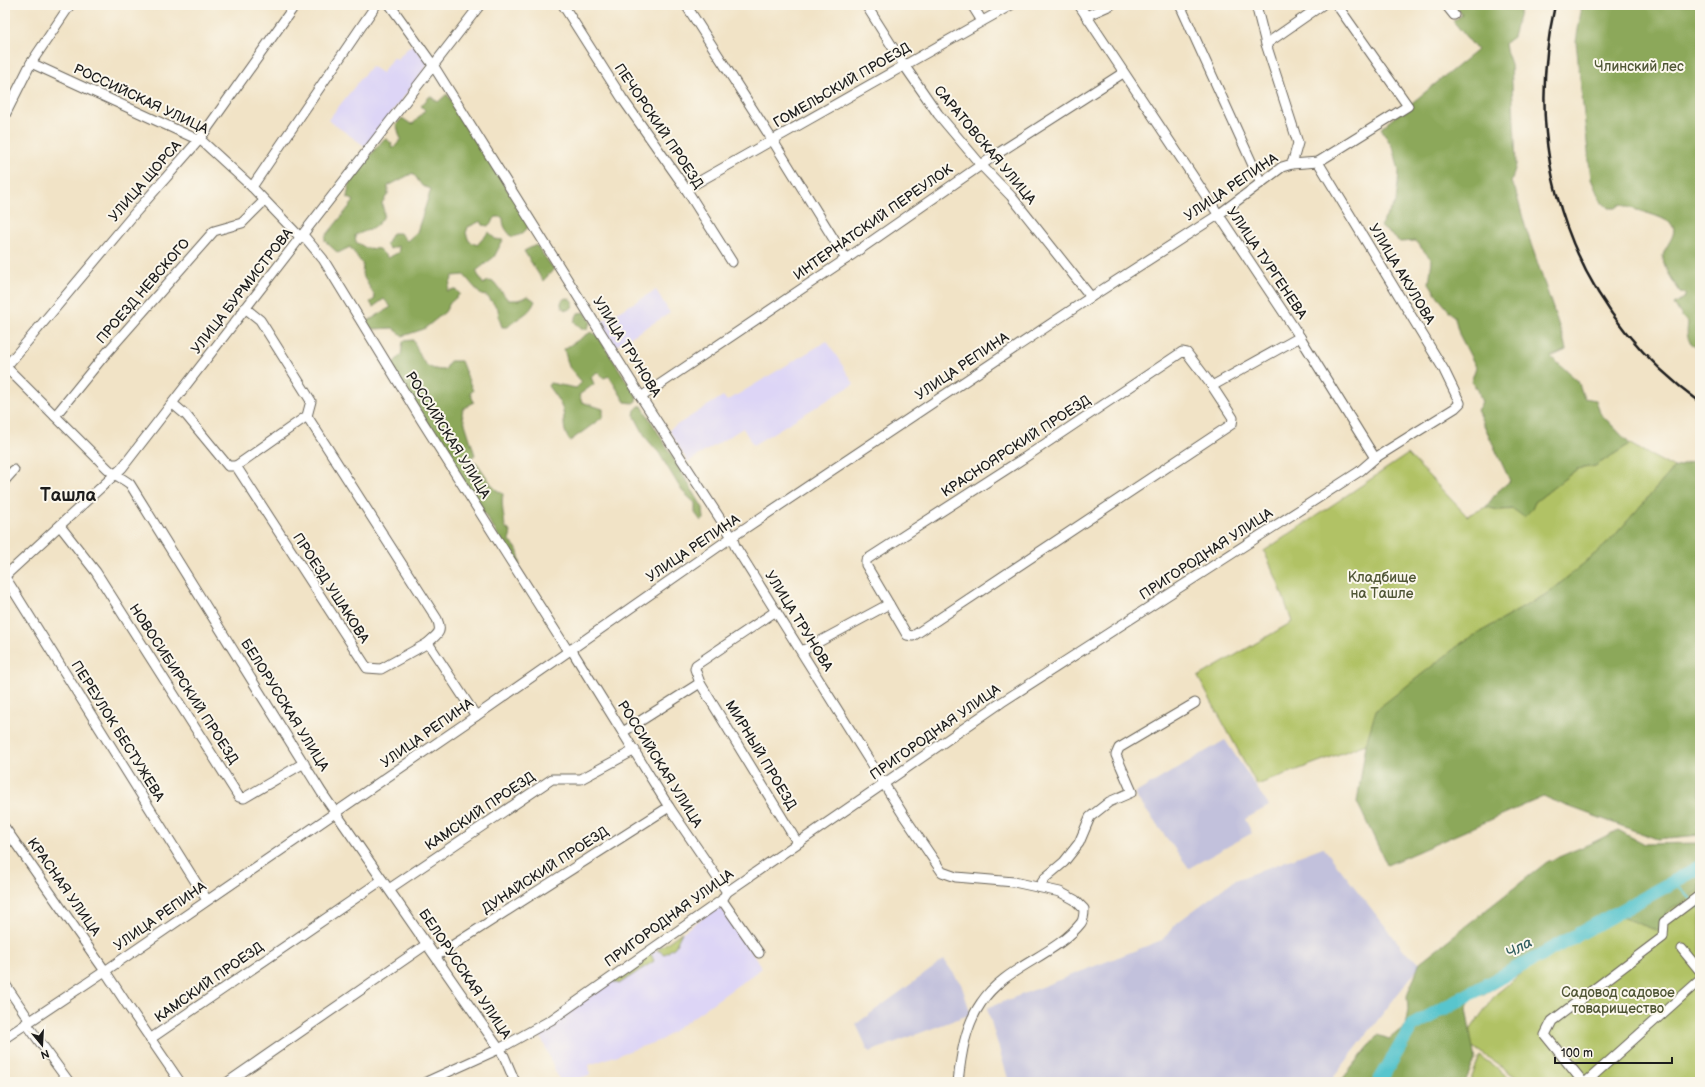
<svg xmlns="http://www.w3.org/2000/svg" width="1705" height="1087" font-family="'Balsamiq Sans',sans-serif">
	<rect width="100%" height="100%" fill="#fbf7ec"/>
	<filter id="ink" filterUnits="userSpaceOnUse"><feTurbulence type="fractalNoise" baseFrequency=".025" numOctaves="2"/><feDisplacementMap in="SourceGraphic" scale="8" xChannelSelector="R" yChannelSelector="G"/><feConvolveMatrix kernelMatrix="1 2 1 2 8 2 1 2 1" color-interpolation-filters="sRGB"/></filter>
	<filter id="wash" filterUnits="userSpaceOnUse"><feTurbulence type="fractalNoise" baseFrequency=".012" numOctaves="4" result="noise"/><feDisplacementMap in="SourceGraphic" scale="16" xChannelSelector="R" yChannelSelector="G"/><feGaussianBlur stdDeviation="0.9" result="paint"/><feColorMatrix in="noise" values="0 0 0 0 0 0 0 0 0 0 0 0 0 0 0 0 0 1.4 0 .05"/><feComposite in="paint" operator="in"/></filter>
	<g filter="url(#wash)">
		<rect width="100%" height="100%" fill="#f1e3c6"/>
		<!-- built -->
		<g fill="#ddd5f6">
			<polygon points="412,44 427,62 427,66 366,147 328,120 371,66 382,73 393,57 397,59"/>
			<polygon points="656,290 670,313 614,347 599,323"/>
			<polygon points="827,341 854,384 753,445 743,428 688,462 669,430 723,396 727,401"/>
			<polygon points="720,906 762,968 661,1040 589,1065 590,1075 566,1082 560,1082 539,1032"/>
		</g>
		<!-- industrial -->
		<g fill="#c2c1dc">
			<polygon points="1225,740 1269,806 1245,819 1252,833 1189,868 1134,794"/>
			<polygon points="1323,847 1407,954 1421,964 1330,1082 1009,1082 987,1008 1162,940 1178,922 1233,881"/>
			<polygon points="944,960 961,984 971,1014 869,1052 856,1024"/>
		</g>
		<!-- green -->
		<g fill="#b1c265" stroke="#666f40">
			<polygon points="1630,444 1674,468 1609,542 1550,592 1463,642 1377,710 1366,744 1257,785 1198,677 1292,622 1278,582 1264,551 1408,454 1467,516 1486,507 1498,510 1532,509 1535,502 1577,469 1595,466"/>
			<polygon points="1700,859 1700,1082 1523,1082 1463,1040 1495,995 1615,897"/>
			<polygon points="682,932 675,947 665,954 657,950"/>
			<polygon points="651,954 654,961 619,984 614,982 614,980"/>
			<polygon points="1480,1056 1515,1082 1470,1082"/>
		</g>
		<!-- forest -->
		<g fill="#8ca85a" stroke="#54623b" fill-rule="evenodd">
			<polygon points="1455,5 1522,5 1513,37 1505,43 1506,50 1511,64 1515,139 1516,165 1511,183 1515,189 1526,229 1564,341 1566,350 1551,357 1578,381 1584,398 1596,400 1600,413 1630,444 1595,466 1577,469 1535,502 1532,509 1524,517 1513,509 1498,510 1486,507 1497,492 1510,481 1477,410 1482,403 1478,390 1471,382 1476,367 1459,334 1455,318 1441,301 1429,283 1432,260 1415,241 1400,242 1380,226 1396,202 1399,171 1394,150 1381,128 1477,50 1453,21 1462,15"/>
			<path d="M1582,5H1700V351C1687,341 1686,338 1688,322L1683,318L1674,304L1685,297V293L1680,292C1674,282 1665,270 1663,259C1661,247 1685,231 1667,221C1653,213 1635,211 1621,204L1616,208H1609L1601,202L1591,179L1576,42Z"/>
			<path d="M447,94L529,224C527,232 519,236 512,237C506,230 503,227 503,218L501,217H496L488,226L483,225L481,221L468,227L466,233L469,241L477,245L489,232L495,239L503,240L494,257L476,271L483,284L488,281L494,282L508,300H518L528,296L535,301C529,316 518,316 508,327H502L499,318L498,309L487,296L481,295L464,275L453,276L447,291L455,289L460,294L450,303L445,312L424,329L403,336L393,328L373,329L367,326L368,321L391,307L384,299L373,307L370,302L375,299L374,295L362,274L363,265L350,247L338,253L325,241V237L354,201L347,197L350,180L383,140L387,139L392,144L391,147L394,148L401,139C398,134 399,130 396,125L402,118L411,124L414,123L425,110L421,106L430,96L438,102ZM413,173L422,186L431,189L417,232L407,241L400,233H392L386,245L390,249L398,246L399,252L388,258L379,249L366,248L356,242L355,235C364,232 384,225 384,213C384,210 382,206 382,203L388,194V186Z"/>
			<polygon points="536,245 554,269 543,281 524,251"/>
			<circle cx="567" cy="304" r="6"/>
			<polygon points="585,312 591,322 587,329 581,329 574,321 578,313"/>
			<path d="M591,332L597,335L637,397L636,401L633,403L625,402L609,376L604,378L597,372L591,377L594,384L579,395L582,402L603,409V417L570,441C562,431 565,422 563,411C561,403 553,393 548,386L550,383L576,388L582,382L569,367L564,349Z"/>
			<path d="M413,340C422,358 422,370 445,370L450,361H461L473,391L470,393L474,402L463,409L462,414L475,455L469,459V463H477L494,488L503,494C501,506 504,515 505,527L511,532L509,541C518,547 519,553 520,564H516L391,365L401,355L403,341Z"/>
			<polygon points="639,406 642,406 703,508 704,519 701,521 695,513 695,503 682,491 659,453 646,438 634,415 635,410"/>
			<polygon points="1691,462 1700,464 1700,835 1657,839 1543,797 1387,865 1357,802 1366,744 1376,710 1463,642 1550,592 1609,542 1674,468"/>
			<polygon points="1618,830 1644,844 1700,843 1700,890 1666,913 1661,932 1618,916 1482,995 1473,994 1466,1008 1475,1060 1465,1082 1340,1082 1378,1035 1389,1039 1405,1026 1408,1010 1407,996 1420,962 1547,862 1594,842"/>
		</g>
		<g fill="none" stroke-linecap="round" stroke-linejoin="round">
			<!-- stream -->
			<g stroke="#58c5cd" stroke-width="2.5">
				<polyline points="1674,881 1691,899"/>
				<polyline points="1695,902 1700,908"/>
			</g>
			<!-- river -->
			<polyline stroke="#58c5cd" stroke-width="14" points="1379,1082 1412,1026 1700,867"/>
		</g>
	</g>
	<g filter="url(#ink)">
		<g fill="none" stroke-linecap="round" stroke-linejoin="round">
			<!-- minor casing -->
			<g stroke="#676258" stroke-width="11">
				<g id="minor">
					<path d="M390,5L433,65L641,397L732,537L735,546L904,816L942,872L956,877L1014,882L1060,892L1075,900L1084,909C1084,913 1084,919 1081,923C1055,956 1004,967 981,1003C965,1026 961,1055 958,1082"/>
					<polyline points="563,5 622,98 686,189 732,262"/>
					<polyline points="686,5 773,141 846,259"/>
					<polyline points="866,5 904,65 938,114 981,165 1011,196 1091,297"/>
					<polyline points="972,5 982,21"/>
					<polyline points="1079,5 1300,337 1375,458"/>
					<polyline points="1180,5 1261,183"/>
					<polyline points="1256,5 1266,44 1298,143 1292,164"/>
					<polyline points="1446,5 1454,15"/>
					<polyline points="1086,16 1111,5"/>
					<polyline points="1266,44 1322,5"/>
					<polyline points="31,63 203,142 252,187 301,238"/>
					<polyline points="5,115 31,63 70,5"/>
					<polyline points="252,187 376,5"/>
					<polyline points="686,189 1011,5"/>
					<polyline points="303,235 323,259 422,421 568,651"/>
					<path d="M245,308L260,320L311,401L307,416L437,619C443,633 437,634 428,643L476,716"/>
					<path d="M5,366L107,468C114,475 122,478 130,484L322,793L504,1056L515,1082"/>
					<polyline points="5,368 135,213 199,140 295,5"/>
					<polyline points="641,397 846,259 997,154 1123,73"/>
					<polyline points="173,404 186,415 228,466 236,466 367,668 381,669 428,643"/>
					<polyline points="55,416 103,357 214,231 242,223 264,201"/>
					<polyline points="236,466 307,416"/>
					<polyline points="5,480 14,470"/>
					<polyline points="60,526 96,572 239,797 244,798 304,763"/>
					<polyline points="5,576 122,468 480,5"/>
					<polyline points="5,577 207,900"/>
					<polyline points="889,604 907,635 913,636 1232,424 1233,418 1212,386"/>
					<polyline points="776,611 696,665 695,669 700,683 797,842"/>
					<polyline points="571,649 669,807 727,892"/>
					<polyline points="802,651 889,604 866,565 866,560 1027,456 1182,352 1187,353 1212,386 1300,337"/>
					<polyline points="623,732 700,683"/>
					<polyline points="5,828 105,971 126,1003 180,1082"/>
					<polyline points="1039,887 1045,878 1064,862 1079,843 1090,817 1109,802 1132,792 1116,755 1119,748 1195,703"/>
					<polyline points="389,889 552,779 581,779 635,750"/>
					<polyline points="722,900 759,953"/>
					<polyline points="1682,949 1700,971"/>
					<polyline points="436,956 669,807"/>
					<polyline points="5,984 30,1021"/>
					<polyline points="26,1023 69,1082"/>
					<polyline points="5,1038 105,971 476,716 732,537 1091,297 1218,215 1282,167 1292,164 1318,162 1408,106 1337,5"/>
					<polyline points="150,1039 382,880"/>
					<polyline points="228,1082 427,944"/>
					<polyline points="426,1082 499,1049 551,1020 722,900 727,892 1002,702 1360,471 1375,458 1455,408 1460,403 1444,370 1318,162"/>
					<polyline points="1583,1082 1545,1035 1552,1021 1663,937 1664,922 1700,895"/>
					<polyline points="1586,1082 1700,980"/>
				</g>
			</g>
			<!-- minor -->
			<use href="#minor" stroke="#fff" stroke-width="9"/>
			<!-- rail -->
			<path stroke="#1c1c1c" stroke-width="2.5" d="M1555,5C1521,158 1571,308 1700,402"/>
		</g>
	</g>
	<g text-anchor="middle" dominant-baseline="central" stroke-width="4" stroke-linejoin="round" paint-order="stroke">
		<!-- park labels -->
		<g font-size="14" fill="#505636" stroke="#fbf7ec">
			<text x="1639" y="66">Члинский лес</text>
			<text x="1382" y="577">Кладбище<tspan x="1382" dy="16">на Ташле</tspan></text>
			<text x="1618" y="992">Садовод садовое<tspan x="1618" dy="16">товарищество</tspan></text>
		</g>
		<!-- street labels -->
		<g font-size="14" fill="#1c1c1c" stroke="#fbf7ec">
			<text transform="translate(842 85) rotate(-30)">ГОМЕЛЬСКИЙ ПРОЕЗД</text>
			<text transform="translate(141 99) rotate(25)">РОССИЙСКАЯ УЛИЦА</text>
			<text transform="translate(659 126) rotate(56)">ПЕЧОРСКИЙ ПРОЕЗД</text>
			<text transform="translate(985 145) rotate(50)">САРАТОВСКАЯ УЛИЦА</text>
			<text transform="translate(145 181) rotate(-49)">УЛИЦА ЩОРСА</text>
			<text transform="translate(1231 187) rotate(-34)">УЛИЦА РЕПИНА</text>
			<text transform="translate(873 222) rotate(-35)">ИНТЕРНАТСКИЙ ПЕРЕУЛОК</text>
			<text transform="translate(1267 263) rotate(56)">УЛИЦА ТУРГЕНЕВА</text>
			<text transform="translate(1402 274) rotate(59)">УЛИЦА АКУЛОВА</text>
			<text transform="translate(143 291) rotate(-49)">ПРОЕЗД НЕВСКОГО</text>
			<text transform="translate(242 291) rotate(-52)">УЛИЦА БУРМИСТРОВА</text>
			<text transform="translate(627 347) rotate(58)">УЛИЦА ТРУНОВА</text>
			<text transform="translate(962 366) rotate(-34)">УЛИЦА РЕПИНА</text>
			<text transform="translate(448 435) rotate(58)">РОССИЙСКАЯ УЛИЦА</text>
			<text transform="translate(1016 446) rotate(-33)">КРАСНОЯРСКИЙ ПРОЕЗД</text>
			<text transform="translate(693 548) rotate(-34)">УЛИЦА РЕПИНА</text>
			<text transform="translate(1206 554) rotate(-33)">ПРИГОРОДНАЯ УЛИЦА</text>
			<text transform="translate(331 588) rotate(57)">ПРОЕЗД УШАКОВА</text>
			<text transform="translate(799 621) rotate(58)">УЛИЦА ТРУНОВА</text>
			<text transform="translate(184 684) rotate(57)">НОВОСИБИРСКИЙ ПРОЕЗД</text>
			<text transform="translate(285 705) rotate(58)">БЕЛОРУССКАЯ УЛИЦА</text>
			<text transform="translate(118 731) rotate(58)">ПЕРЕУЛОК БЕСТУЖЕВА</text>
			<text transform="translate(935 732) rotate(-35)">ПРИГОРОДНАЯ УЛИЦА</text>
			<text transform="translate(427 733) rotate(-35)">УЛИЦА РЕПИНА</text>
			<text transform="translate(761 755) rotate(59)">МИРНЫЙ ПРОЕЗД</text>
			<text transform="translate(660 764) rotate(58)">РОССИЙСКАЯ УЛИЦА</text>
			<text transform="translate(480 811) rotate(-34)">КАМСКИЙ ПРОЕЗД</text>
			<text transform="translate(545 870) rotate(-33)">ДУНАЙСКИЙ ПРОЕЗД</text>
			<text transform="translate(64 887) rotate(55)">КРАСНАЯ УЛИЦА</text>
			<text transform="translate(160 916) rotate(-35)">УЛИЦА РЕПИНА</text>
			<text transform="translate(669 918) rotate(-36)">ПРИГОРОДНАЯ УЛИЦА</text>
			<text transform="translate(465 974) rotate(56)">БЕЛОРУССКАЯ УЛИЦА</text>
			<text transform="translate(209 982) rotate(-35)">КАМСКИЙ ПРОЕЗД</text>
		</g>
		<!-- water labels -->
		<g font-size="15" font-style="italic" fill="#346063" stroke="#fbf7ec">
			<text transform="translate(1519 948) rotate(-29)">Чла</text>
		</g>
		<!-- district labels -->
		<g font-size="18" font-weight="bold" fill="#1c1c1c" stroke="#fbf7ec">
			<text x="68" y="495">Ташла</text>
		</g>
	</g>
	<!-- margin -->
	<rect width="1705" height="1087" fill="none" stroke="#fbf7ec" stroke-width="20"/>
	<!-- north arrow -->
	<g transform="translate(42 1045) rotate(162)" stroke="#fbf7ec" stroke-width="3" paint-order="stroke">
	<path d="M0-3L7 15L0 10L-7 15Z" fill="#1c1c1c"/>
	<text y="-6" font-size="11" font-weight="bold" text-anchor="middle" fill="#1c1c1c">N</text>
	</g>
	<!-- scale -->
	<path d="M1555 1057v6h117v-6" fill="none" stroke="#1c1c1c" stroke-width="2"/>
	<text x="1561" y="1057" font-size="12" fill="#1c1c1c" stroke="#fbf7ec" stroke-width="3" paint-order="stroke">100 m</text>
</svg>
